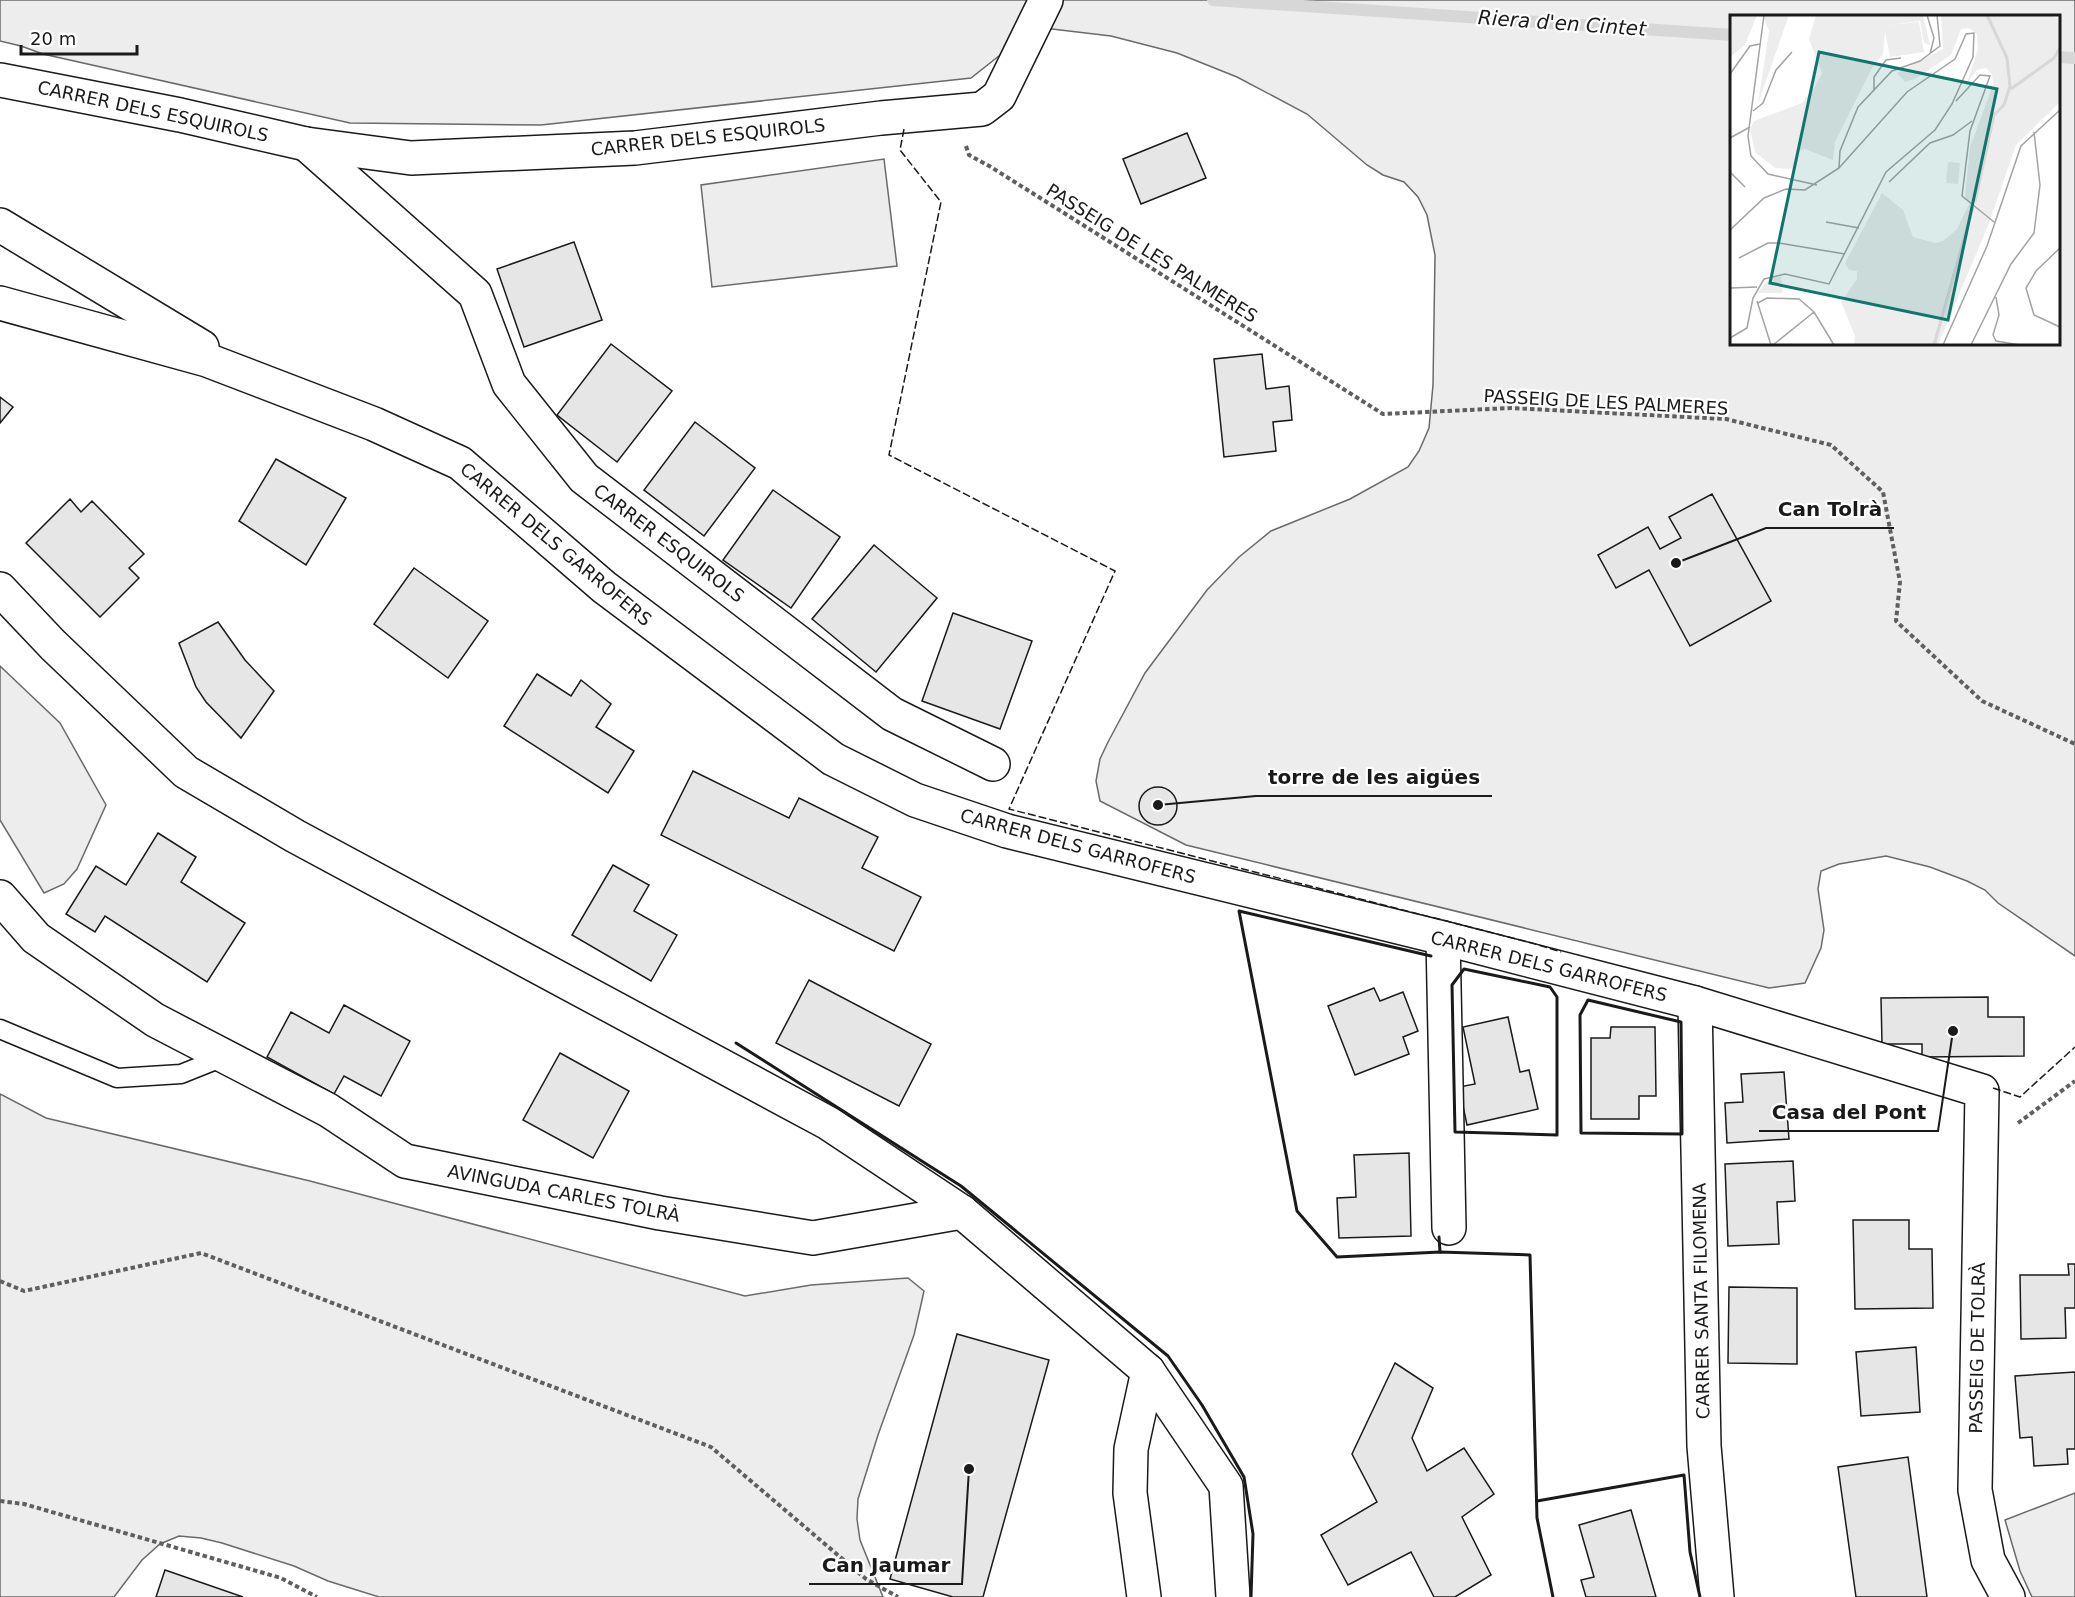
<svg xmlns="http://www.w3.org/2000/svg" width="2075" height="1597" font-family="'DejaVu Sans',sans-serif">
	<rect width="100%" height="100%" fill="#fff"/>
	<!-- built -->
	<g fill="#ededed" stroke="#6a6a6a" stroke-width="1.5" fill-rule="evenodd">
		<path d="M0,0H2075V956L1998,903L1985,890L1967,881L1930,867L1886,856L1839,864L1821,871L1818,889L1824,930L1821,948L1805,983L1769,988L1186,845L1100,801L1096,781L1100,759L1108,742L1145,673L1207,590L1239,557L1271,531L1350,499L1408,467L1419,451L1429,428L1433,385L1435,255L1427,215L1418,197L1404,182L1383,175L1367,165L1307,114L1237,77L1177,53L1111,36L1052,29H1033L971,78L541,125L350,123L43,54L21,46L0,41ZM1732,16H2058V344H1732Z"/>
		<polygon points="884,159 897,266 712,287 701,185"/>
		<polygon points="0,666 60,723 106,805 77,869 64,884 44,893 0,820"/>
		<polygon points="0,1094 46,1118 310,1181 745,1296 811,1285 908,1278 924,1291 920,1309 914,1335 878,1435 858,1499 857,1519 860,1540 883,1597 379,1597 328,1581 294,1566 222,1543 201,1538 179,1536 160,1544 142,1560 114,1597 0,1597"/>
		<polygon points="2075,1493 2075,1597 2032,1597 2020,1571 2005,1520"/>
	</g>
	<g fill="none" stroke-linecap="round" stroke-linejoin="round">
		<!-- stream -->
		<g stroke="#d7d7d7" stroke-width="12">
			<polyline points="1213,0 1732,35"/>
			<polyline points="2058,57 2075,58"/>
		</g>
	</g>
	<!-- building -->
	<g fill="#e6e6e6" stroke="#1a1a1a" stroke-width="1.5">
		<polygon points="1187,133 1206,178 1141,204 1123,159"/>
		<polygon points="574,242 602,320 524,347 497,269"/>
		<polygon points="611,344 672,391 617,462 557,415"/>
		<polygon points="1262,354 1266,389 1289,386 1292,420 1273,422 1276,451 1224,457 1214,359"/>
		<polygon points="0,397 13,407 0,423"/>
		<polygon points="695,422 755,468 704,536 644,490"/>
		<polygon points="276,459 346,498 306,565 239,521"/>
		<polygon points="773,490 840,537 791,608 723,560"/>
		<polygon points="1712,494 1771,601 1690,646 1649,570 1616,588 1598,555 1648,527 1660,549 1681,538 1669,517"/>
		<polygon points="70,499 81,512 92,501 144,554 129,568 139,578 100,617 26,543"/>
		<polygon points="874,545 937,598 876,672 812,619"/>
		<polygon points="414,568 488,621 448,678 374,624"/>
		<polygon points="953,613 1032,641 1000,729 922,701"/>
		<polygon points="218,622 245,660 274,691 241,738 206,702 196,687 179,643"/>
		<polygon points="537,674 571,696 581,680 611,704 596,727 634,751 608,793 504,726"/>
		<polygon points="693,771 789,818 799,798 878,837 862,868 921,897 894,951 661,835"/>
		<circle cx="1158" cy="806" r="19"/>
		<polygon points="158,833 196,857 181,882 245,923 207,982 105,916 95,932 66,914 96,866 126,885"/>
		<polygon points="613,865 649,885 634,911 677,935 651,981 572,935"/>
		<polygon points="809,980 931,1044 899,1106 776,1043"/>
		<polygon points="1374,988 1380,1001 1403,992 1418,1031 1403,1037 1409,1054 1355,1075 1328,1006"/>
		<polygon points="1988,997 1988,1017 2024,1017 2024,1056 1922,1057 1922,1044 1882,1044 1881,998"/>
		<polygon points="344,1005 410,1041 381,1096 344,1076 334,1094 267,1057 291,1012 329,1033"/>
		<polygon points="1508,1017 1520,1072 1529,1070 1538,1109 1467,1125 1459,1087 1475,1084 1463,1027"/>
		<polygon points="1611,1027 1655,1027 1656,1096 1639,1096 1639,1119 1591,1119 1591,1038 1610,1038"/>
		<polygon points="560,1053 629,1091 593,1158 523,1120"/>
		<polygon points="1784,1072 1789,1139 1727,1143 1725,1103 1743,1102 1741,1074"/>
		<polygon points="1409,1153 1411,1236 1339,1238 1337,1198 1356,1197 1354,1155"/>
		<polygon points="1793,1161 1795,1201 1777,1202 1779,1244 1728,1246 1725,1164"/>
		<polygon points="1853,1220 1909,1220 1909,1249 1932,1249 1933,1308 1855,1309"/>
		<polygon points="2068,1264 2075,1264 2075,1308 2065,1308 2066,1338 2021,1339 2020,1275 2069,1275"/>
		<polygon points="1729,1287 1797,1288 1797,1364 1728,1363"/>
		<polygon points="957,1334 1049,1360 983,1597 953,1597 890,1579"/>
		<polygon points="1916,1347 1920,1412 1861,1416 1856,1352"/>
		<polygon points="1395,1363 1433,1388 1412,1438 1427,1471 1464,1448 1494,1494 1462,1517 1491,1575 1455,1597 1434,1597 1411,1552 1348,1585 1321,1535 1377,1502 1352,1454"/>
		<polygon points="2075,1372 2075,1449 2067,1449 2068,1464 2034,1466 2032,1437 2020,1438 2015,1376"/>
		<polygon points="1908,1457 1927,1597 1856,1597 1838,1467"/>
		<polygon points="1631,1510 1656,1597 1586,1597 1581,1580 1594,1577 1579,1525"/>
		<polygon points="165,1570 243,1597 156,1597"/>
	</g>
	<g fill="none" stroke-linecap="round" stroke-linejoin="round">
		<!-- service casing -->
		<g stroke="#1a1a1a" stroke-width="21">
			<polyline id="service" points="0,1029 117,1078 181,1074 226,1056"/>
		</g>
		<!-- minor casing -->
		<g stroke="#1a1a1a" stroke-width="36">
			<g id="minor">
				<polyline points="0,80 180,115 306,144 411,158 635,148 881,118 982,109 999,96 1046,0"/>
				<polyline points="306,144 475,294 509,384 584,478 892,714 993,764"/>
				<polyline points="0,225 202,347"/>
				<polyline points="0,303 207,360 374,424 460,463 604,587 833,759 915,800 1007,831 1443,938 1695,1003 1982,1091 1975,1490 1988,1560 2008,1597"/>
				<polyline points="0,589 53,645 186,772 295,836 828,1123 962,1212"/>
				<polyline points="0,897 36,938 155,1020 328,1110 405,1161 660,1213 813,1238 962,1212 1148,1371 1226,1486 1233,1597"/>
				<polyline points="1443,938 1449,1228"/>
				<polyline points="1695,1003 1704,1446 1717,1597"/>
				<polyline points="1144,1597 1130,1493 1131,1449 1148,1371"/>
			</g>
		</g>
		<!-- path -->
		<g stroke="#5f5f5f" stroke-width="4" stroke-dasharray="4.5 3" stroke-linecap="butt">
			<polyline points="966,146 969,155 991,167 1383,414 1511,408 1726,419 1831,445 1883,492 1900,582 1896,621 1982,701 2075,744"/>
			<polyline points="2018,1123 2075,1081"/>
			<polyline points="0,1281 24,1291 201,1253 711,1447 866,1579 898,1597"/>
			<polyline points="0,1501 24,1504 281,1578 317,1597"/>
		</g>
		<!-- service -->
		<use href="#service" stroke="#fff" stroke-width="18"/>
		<!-- minor -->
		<use href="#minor" stroke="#fff" stroke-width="33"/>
		<!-- fence -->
		<g stroke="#1a1a1a" stroke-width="1.5" stroke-dasharray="8 3" stroke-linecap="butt">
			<polyline points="904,129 900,150 941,202 889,455 1115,571 1009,809 1532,943 1561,952"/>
			<polyline points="1993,1088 2020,1097 2075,1047"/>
		</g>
		<!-- wall -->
		<g stroke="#1a1a1a" stroke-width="3">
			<polyline points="1431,956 1239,911 1297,1211 1337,1257 1440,1252 1530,1255 1537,1518 1553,1597"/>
			<polygon points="1464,969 1550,987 1557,997 1557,1135 1455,1132 1452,985"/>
			<polygon points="1588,1000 1681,1022 1682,1134 1581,1133 1580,1015"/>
			<polyline points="736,1043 961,1186 1168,1356 1202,1405 1244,1477 1253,1534 1251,1597"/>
			<polyline points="1439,1237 1440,1252"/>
			<polyline points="1537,1501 1684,1475 1690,1552 1700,1597"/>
		</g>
	</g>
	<g text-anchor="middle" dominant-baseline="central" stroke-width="4.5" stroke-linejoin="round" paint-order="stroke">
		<!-- street labels -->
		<g font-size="18" fill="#1a1a1a" stroke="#fff">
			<text transform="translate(153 111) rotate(12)">CARRER DELS ESQUIROLS</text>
			<text transform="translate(708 137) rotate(-6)">CARRER DELS ESQUIROLS</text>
			<text transform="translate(1152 253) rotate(32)">PASSEIG DE LES PALMERES</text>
			<text transform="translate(1606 402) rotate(3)">PASSEIG DE LES PALMERES</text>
			<text transform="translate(669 543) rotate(37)">CARRER ESQUIROLS</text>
			<text transform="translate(556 544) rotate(40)">CARRER DELS GARROFERS</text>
			<text transform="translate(1078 846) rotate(15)">CARRER DELS GARROFERS</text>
			<text transform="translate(1549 966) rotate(14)">CARRER DELS GARROFERS</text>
			<text transform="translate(564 1193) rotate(11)">AVINGUDA CARLES TOLRÀ</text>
			<text transform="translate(1701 1301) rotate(-91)">CARRER SANTA FILOMENA</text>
			<text transform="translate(1977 1348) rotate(-89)">PASSEIG DE TOLRÀ</text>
		</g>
		<!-- water labels -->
		<g font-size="20" font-style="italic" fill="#1a1a1a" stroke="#fff">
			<text transform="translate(1562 23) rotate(4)">Riera d'en Cintet</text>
		</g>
	</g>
	<!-- overview -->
	<g transform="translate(1730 15)">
		<rect width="330" height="330" fill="#fff"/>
		<path d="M0,0H27L15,30L0,42ZM32,0H59L28,89L39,16ZM86,0H193L200,30L194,28L190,6L157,10L189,7L194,37L160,42L155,16L153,39L142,53L105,127L103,145L75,134L66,137L65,154L45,153L25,137L20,115L24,106L72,88L86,70L92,58L79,24ZM211,0H320L330,4V87L286,130L259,208L208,330H124L125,321L111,287L127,264V256L119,255L115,248L152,178L173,195L183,222L205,228L213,226L227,214L239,189L235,181L240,132L263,70L262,59L256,53L247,55L237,68L248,34L247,19L239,13L231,14L221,40L185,64L175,67L167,58L213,34ZM218,147L230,148L228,169L216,168ZM51,262L53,278H27L40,263Z" fill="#ededed"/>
		<path fill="none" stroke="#d7d7d7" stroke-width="3" d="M281,74L324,43L330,33M245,187L264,100L274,90L280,71L277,43L257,0M204,330L243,192"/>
		<path fill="none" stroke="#a3a3a3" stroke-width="1.5" d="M34,0L18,121L21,141L38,159L87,170M197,0L204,23L200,39M0,59L20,31L30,29M144,75V62L156,45L171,43M226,86L250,60L260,61L240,116L232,181L264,207M23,96L33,88L46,55L62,37M0,123L20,112M0,157L15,172M159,167L200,128L223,120L242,106M96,207L129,213M0,215L34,183L56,174L75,175L109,153L110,136L128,92L162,56L190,46L210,31L207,0M330,233L306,256L296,273L304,300L330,312M9,243L38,228H49L115,239M0,273L27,272M266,282L269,300L263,320L266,326L290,330M27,286L41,330M28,288L37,283L69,284L84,297L104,330M0,323L17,313L23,283L34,264L55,259L99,269L156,157L205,115L222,89L243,42L244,18L236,19L225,44L177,77L109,153M43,330L84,297M213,330L257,231L291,131L330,95M241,330L281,249L304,218L310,170L304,117"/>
		<path fill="#0f766e" fill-opacity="0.15" stroke="#0f766e" stroke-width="3" d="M89,37L267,74L218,305L40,268Z"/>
		<rect width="330" height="330" fill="none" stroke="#1a1a1a" stroke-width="3"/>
	</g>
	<!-- callouts -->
	<path fill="none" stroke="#1a1a1a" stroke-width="2" d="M1676 563L1766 528H1894M1158 805L1256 796H1492M1953 1031L1938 1131H1759M969 1469L962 1584H809"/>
	<g fill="#1a1a1a" stroke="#fff" stroke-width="2">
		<circle cx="1676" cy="563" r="6"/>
		<circle cx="1158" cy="805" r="6"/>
		<circle cx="1953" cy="1031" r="6"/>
		<circle cx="969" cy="1469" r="6"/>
	</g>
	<g font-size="20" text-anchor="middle" font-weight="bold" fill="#1a1a1a" stroke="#fff" stroke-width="4.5" stroke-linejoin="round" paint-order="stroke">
		<text x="1830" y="516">Can Tolrà</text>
		<text x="1374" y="784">torre de les aigües</text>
		<text x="1849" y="1119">Casa del Pont</text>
		<text x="886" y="1572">Can Jaumar</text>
	</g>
	<!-- scale -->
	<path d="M21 45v9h116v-9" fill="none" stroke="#1a1a1a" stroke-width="3"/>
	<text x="30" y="45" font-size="18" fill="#1a1a1a" stroke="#ffffff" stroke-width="4.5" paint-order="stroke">20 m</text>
</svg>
